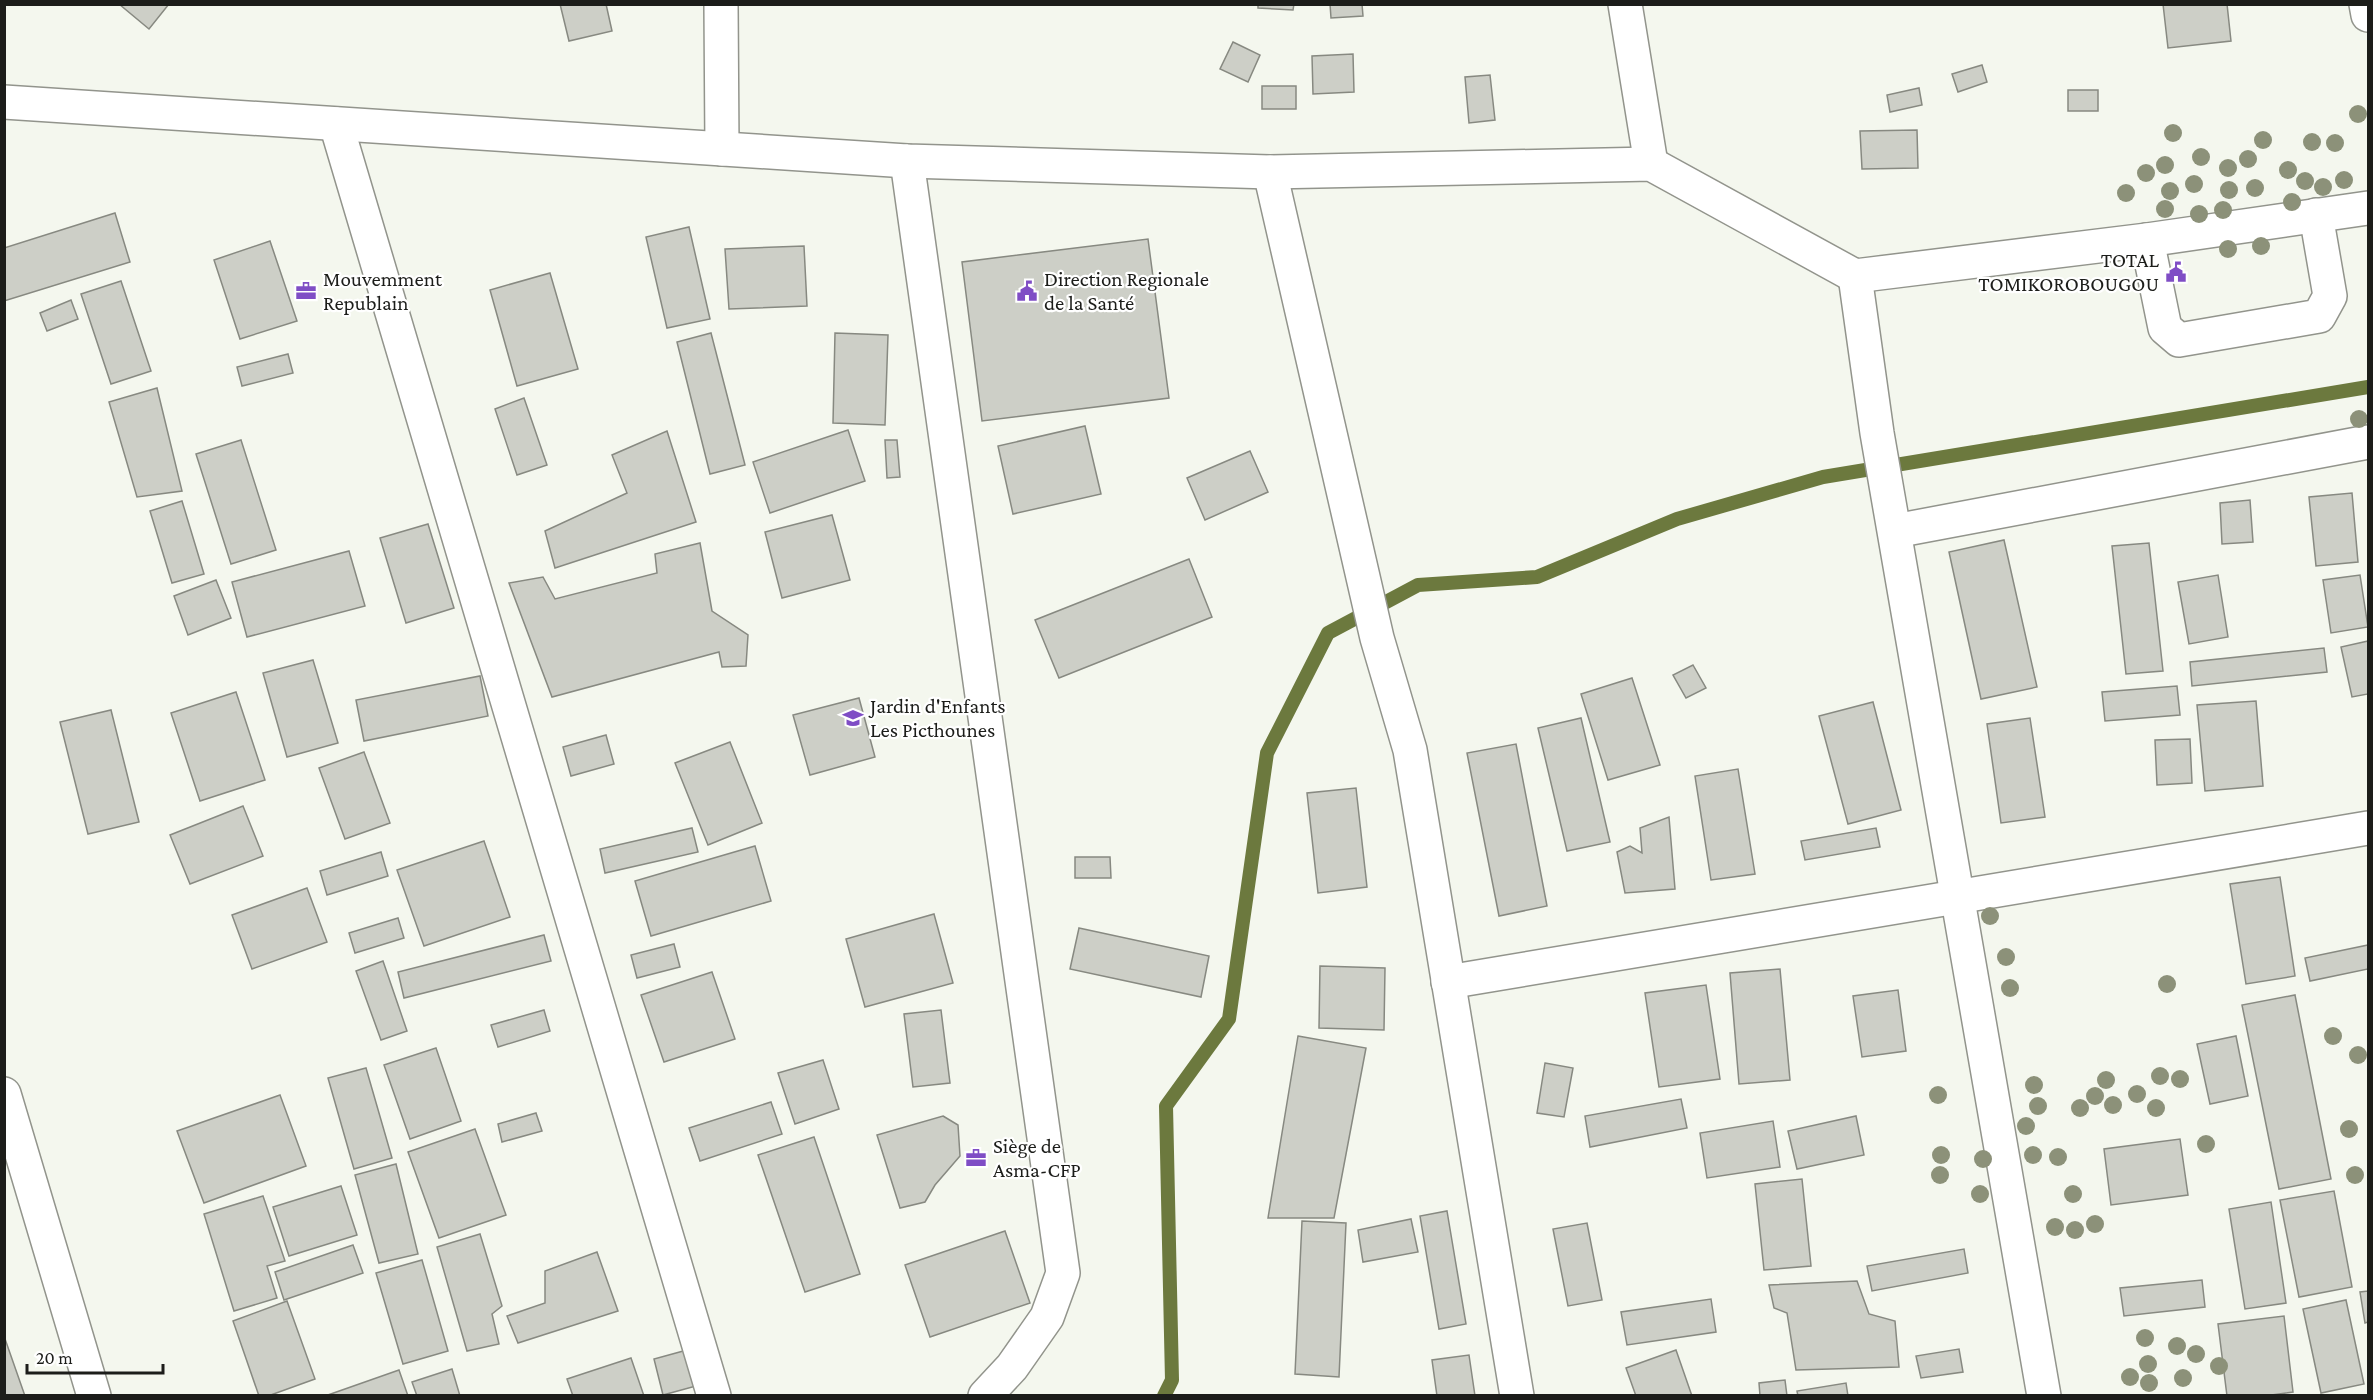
<svg xmlns="http://www.w3.org/2000/svg" width="2373" height="1400" font-family="'Crimson Pro',serif">
	<rect width="100%" height="100%" fill="#f4f7ee"/>
	<g fill="none" stroke-linecap="round" stroke-linejoin="round">
		<!-- stream -->
		<polyline stroke="#6c793e" stroke-width="14" points="1164,1396 1172,1380 1166,1106 1229,1019 1267,753 1328,633 1418,585 1537,577 1677,519 1823,477 2368,387"/>
	</g>
	<!-- building -->
	<g fill="#cdcfc7" stroke="#878981" stroke-width="1.5">
		<polygon points="119,4 169,4 149,29"/>
		<polygon points="560,4 606,4 612,31 569,41"/>
		<polygon points="1258,4 1294,4 1293,10 1258,8"/>
		<polygon points="1330,4 1362,4 1363,16 1331,18"/>
		<polygon points="2163,4 2227,4 2231,41 2168,48"/>
		<polygon points="1233,42 1260,55 1248,82 1220,69"/>
		<polygon points="1353,54 1354,92 1313,94 1312,56"/>
		<polygon points="1982,65 1987,82 1958,92 1952,74"/>
		<polygon points="1490,75 1495,120 1469,123 1465,77"/>
		<rect x="1262" y="86" width="34" height="23"/>
		<polygon points="1919,88 1922,105 1890,112 1887,95"/>
		<rect x="2068" y="90" width="30" height="21"/>
		<polygon points="1917,130 1918,168 1862,169 1860,131"/>
		<polygon points="115,213 130,262 4,301 4,248"/>
		<polygon points="689,227 710,319 667,328 646,237"/>
		<polygon points="1148,239 1169,398 982,421 962,262"/>
		<polygon points="270,241 297,321 240,339 214,260"/>
		<polygon points="804,246 807,306 729,309 725,249"/>
		<polygon points="550,273 578,369 517,386 490,290"/>
		<polygon points="121,281 151,371 111,384 81,294"/>
		<polygon points="71,300 78,319 47,331 40,313"/>
		<polygon points="711,333 745,465 710,474 677,342"/>
		<polygon points="835,333 888,335 885,425 833,423"/>
		<polygon points="288,354 293,373 242,386 237,367"/>
		<polygon points="157,388 182,491 137,497 109,402"/>
		<polygon points="524,398 547,465 517,475 495,409"/>
		<polygon points="1085,426 1101,494 1013,514 998,446"/>
		<polygon points="848,430 865,481 770,513 753,462"/>
		<polygon points="667,431 696,522 555,568 545,531 627,493 612,455"/>
		<polygon points="241,440 276,550 231,564 196,454"/>
		<polygon points="885,440 897,440 900,477 887,478"/>
		<polygon points="1250,451 1268,492 1205,520 1187,478"/>
		<polygon points="2352,493 2358,562 2316,566 2309,497"/>
		<polygon points="2250,500 2253,542 2222,544 2220,503"/>
		<polygon points="182,501 204,574 172,583 150,511"/>
		<polygon points="832,515 850,580 782,598 765,532"/>
		<polygon points="428,524 454,608 406,623 380,538"/>
		<polygon points="2004,540 2037,687 1981,699 1949,552"/>
		<polygon points="700,543 712,611 748,635 746,666 722,667 719,652 552,697 509,583 543,577 555,599 657,573 655,554"/>
		<polygon points="2149,543 2163,671 2126,674 2112,546"/>
		<polygon points="349,551 365,606 247,637 232,582"/>
		<polygon points="1189,559 1212,617 1059,678 1035,620"/>
		<polygon points="2218,575 2228,637 2189,644 2178,582"/>
		<polygon points="2360,575 2368,627 2331,633 2323,580"/>
		<polygon points="216,580 231,618 188,635 174,596"/>
		<polygon points="2368,641 2368,694 2352,697 2341,647"/>
		<polygon points="2324,648 2327,672 2192,686 2190,662"/>
		<polygon points="313,660 338,743 287,757 263,673"/>
		<polygon points="1693,665 1706,688 1686,698 1673,675"/>
		<polygon points="480,676 488,716 364,741 356,700"/>
		<polygon points="1632,678 1660,765 1608,780 1581,694"/>
		<polygon points="2177,686 2180,715 2105,721 2102,692"/>
		<polygon points="236,692 265,780 200,801 171,713"/>
		<polygon points="859,698 875,757 810,775 793,715"/>
		<polygon points="2256,701 2263,786 2205,791 2197,705"/>
		<polygon points="1873,702 1901,810 1848,824 1819,716"/>
		<polygon points="111,710 139,822 88,834 60,722"/>
		<polygon points="1581,718 1610,842 1567,851 1538,728"/>
		<polygon points="2030,718 2045,817 2001,823 1987,724"/>
		<polygon points="606,735 614,764 571,776 563,747"/>
		<polygon points="2190,739 2192,783 2157,785 2155,740"/>
		<polygon points="730,742 762,823 708,845 675,763"/>
		<polygon points="1516,744 1547,906 1499,916 1467,753"/>
		<polygon points="364,752 390,823 345,839 319,768"/>
		<polygon points="1738,769 1755,874 1711,880 1695,776"/>
		<polygon points="1356,788 1367,887 1318,893 1307,793"/>
		<polygon points="243,806 263,856 190,884 170,835"/>
		<polygon points="1669,817 1675,889 1625,893 1617,852 1630,846 1642,853 1640,828"/>
		<polygon points="692,828 698,852 605,873 600,849"/>
		<polygon points="1876,828 1880,847 1805,860 1801,841"/>
		<polygon points="484,841 510,917 424,946 397,870"/>
		<polygon points="755,846 771,901 651,936 635,881"/>
		<polygon points="381,852 388,876 327,895 320,871"/>
		<polygon points="1075,857 1110,857 1111,878 1075,878"/>
		<polygon points="2280,877 2295,976 2246,984 2230,884"/>
		<polygon points="307,888 327,942 252,969 232,915"/>
		<polygon points="934,914 953,983 865,1007 846,939"/>
		<polygon points="398,918 404,938 355,953 349,933"/>
		<polygon points="1079,928 1209,956 1201,997 1070,969"/>
		<polygon points="544,935 551,961 404,998 398,972"/>
		<polygon points="674,944 680,967 637,978 631,955"/>
		<polygon points="2368,945 2368,969 2310,981 2305,958"/>
		<polygon points="383,961 407,1031 381,1040 356,971"/>
		<polygon points="1320,966 1385,968 1384,1030 1319,1028"/>
		<polygon points="1780,969 1790,1080 1739,1084 1730,973"/>
		<polygon points="712,972 735,1039 664,1062 641,995"/>
		<polygon points="1706,985 1720,1079 1659,1087 1645,993"/>
		<polygon points="1898,990 1906,1051 1862,1057 1853,996"/>
		<polygon points="2295,995 2331,1179 2279,1189 2242,1005"/>
		<polygon points="544,1010 550,1031 498,1047 491,1025"/>
		<polygon points="941,1010 950,1083 913,1087 904,1014"/>
		<polygon points="1298,1036 1366,1048 1334,1218 1268,1218"/>
		<polygon points="2236,1036 2248,1096 2210,1104 2197,1044"/>
		<polygon points="436,1048 461,1121 410,1139 384,1065"/>
		<polygon points="823,1060 839,1109 795,1124 778,1073"/>
		<polygon points="1545,1063 1573,1068 1564,1117 1537,1113"/>
		<polygon points="366,1068 392,1158 354,1169 328,1078"/>
		<polygon points="280,1095 306,1166 204,1203 177,1131"/>
		<polygon points="1681,1099 1687,1128 1590,1147 1585,1116"/>
		<polygon points="771,1102 782,1134 700,1161 689,1128"/>
		<polygon points="536,1113 542,1131 502,1142 498,1124"/>
		<polygon points="943,1116 958,1125 960,1156 935,1185 925,1202 900,1208 877,1135"/>
		<polygon points="1856,1116 1864,1155 1797,1169 1788,1131"/>
		<polygon points="1773,1121 1780,1167 1707,1178 1700,1133"/>
		<polygon points="475,1129 506,1215 439,1238 408,1152"/>
		<polygon points="814,1137 860,1274 805,1292 758,1155"/>
		<polygon points="2180,1139 2188,1195 2111,1205 2104,1149"/>
		<polygon points="396,1164 418,1254 379,1263 355,1175"/>
		<polygon points="1802,1179 1811,1266 1764,1270 1755,1184"/>
		<polygon points="341,1186 357,1235 289,1256 273,1207"/>
		<polygon points="2334,1191 2352,1287 2299,1297 2280,1200"/>
		<polygon points="263,1196 285,1261 267,1266 277,1298 234,1311 204,1214"/>
		<polygon points="2271,1202 2286,1303 2245,1309 2229,1209"/>
		<polygon points="1447,1211 1466,1324 1439,1329 1420,1216"/>
		<polygon points="1411,1219 1418,1252 1363,1262 1358,1230"/>
		<polygon points="1302,1221 1346,1223 1339,1377 1295,1374"/>
		<polygon points="1587,1223 1602,1300 1568,1306 1553,1229"/>
		<polygon points="1005,1231 1030,1303 930,1337 905,1265"/>
		<polygon points="480,1234 502,1306 492,1314 499,1344 467,1351 437,1247"/>
		<polygon points="353,1245 363,1273 284,1300 275,1272"/>
		<polygon points="1964,1249 1968,1273 1872,1291 1867,1266"/>
		<polygon points="597,1252 618,1311 518,1343 507,1316 545,1303 545,1271"/>
		<polygon points="422,1260 448,1351 403,1364 376,1273"/>
		<polygon points="2202,1280 2205,1307 2124,1316 2120,1288"/>
		<polygon points="1857,1281 1869,1314 1895,1321 1899,1367 1796,1370 1787,1313 1774,1308 1769,1285"/>
		<polygon points="2368,1291 2368,1322 2365,1323 2360,1292"/>
		<polygon points="1711,1299 1716,1332 1627,1345 1621,1312"/>
		<polygon points="2346,1300 2364,1384 2321,1393 2303,1309"/>
		<polygon points="287,1301 315,1379 268,1396 259,1396 233,1321"/>
		<polygon points="2284,1316 2293,1392 2264,1396 2227,1396 2218,1324"/>
		<polygon points="4,1336 25,1396 4,1396"/>
		<polygon points="1959,1349 1963,1372 1921,1378 1916,1356"/>
		<polygon points="687,1350 696,1386 663,1395 654,1359"/>
		<polygon points="1676,1350 1692,1396 1636,1396 1626,1368"/>
		<polygon points="1469,1355 1475,1396 1437,1396 1432,1360"/>
		<polygon points="631,1358 644,1396 573,1396 567,1379"/>
		<polygon points="452,1369 460,1396 417,1396 412,1382"/>
		<polygon points="399,1370 408,1396 325,1396"/>
		<polygon points="1785,1380 1787,1396 1760,1396 1759,1383"/>
		<polygon points="1846,1383 1848,1396 1798,1396 1797,1391"/>
	</g>
	<g fill="none" stroke-linecap="round" stroke-linejoin="round">
		<!-- minor casing -->
		<g stroke="#92948c" stroke-width="36">
			<g id="minor">
				<polyline points="721,4 722,149"/>
				<polyline points="1625,4 1651,164"/>
				<polyline points="2366,4 2368,15"/>
				<polyline points="4,102 907,161 1270,172 1651,164 1855,276 2147,240 2368,208"/>
				<polyline points="336,124 714,1396"/>
				<polyline points="907,161 1063,1273 1047,1317 1012,1367 985,1396"/>
				<polyline points="1270,172 1377,638 1410,750 1517,1396"/>
				<polyline points="2147,240 2165,328 2179,340 2319,316 2330,296 2316,215"/>
				<polyline points="1855,276 1877,433 2044,1396"/>
				<polyline points="1895,531 2368,442"/>
				<polyline points="1448,982 2368,828"/>
				<polyline points="4,1094 94,1396"/>
			</g>
		</g>
		<!-- minor -->
		<use href="#minor" stroke="#fff" stroke-width="33"/>
	</g>
	<!-- trees -->
	<g fill="#8c9179">
		<circle cx="2358" cy="114" r="9"/>
		<circle cx="2173" cy="133" r="9"/>
		<circle cx="2263" cy="140" r="9"/>
		<circle cx="2312" cy="142" r="9"/>
		<circle cx="2335" cy="143" r="9"/>
		<circle cx="2201" cy="157" r="9"/>
		<circle cx="2248" cy="159" r="9"/>
		<circle cx="2165" cy="165" r="9"/>
		<circle cx="2228" cy="168" r="9"/>
		<circle cx="2288" cy="170" r="9"/>
		<circle cx="2146" cy="173" r="9"/>
		<circle cx="2344" cy="180" r="9"/>
		<circle cx="2305" cy="181" r="9"/>
		<circle cx="2194" cy="184" r="9"/>
		<circle cx="2323" cy="187" r="9"/>
		<circle cx="2255" cy="188" r="9"/>
		<circle cx="2229" cy="190" r="9"/>
		<circle cx="2170" cy="191" r="9"/>
		<circle cx="2126" cy="193" r="9"/>
		<circle cx="2292" cy="202" r="9"/>
		<circle cx="2165" cy="209" r="9"/>
		<circle cx="2223" cy="210" r="9"/>
		<circle cx="2199" cy="214" r="9"/>
		<circle cx="2261" cy="246" r="9"/>
		<circle cx="2228" cy="249" r="9"/>
		<circle cx="2359" cy="419" r="9"/>
		<circle cx="1990" cy="916" r="9"/>
		<circle cx="2006" cy="957" r="9"/>
		<circle cx="2167" cy="984" r="9"/>
		<circle cx="2010" cy="988" r="9"/>
		<circle cx="2333" cy="1036" r="9"/>
		<circle cx="2358" cy="1055" r="9"/>
		<circle cx="2160" cy="1076" r="9"/>
		<circle cx="2180" cy="1079" r="9"/>
		<circle cx="2106" cy="1080" r="9"/>
		<circle cx="2034" cy="1085" r="9"/>
		<circle cx="2137" cy="1094" r="9"/>
		<circle cx="1938" cy="1095" r="9"/>
		<circle cx="2095" cy="1096" r="9"/>
		<circle cx="2113" cy="1105" r="9"/>
		<circle cx="2038" cy="1106" r="9"/>
		<circle cx="2080" cy="1108" r="9"/>
		<circle cx="2156" cy="1108" r="9"/>
		<circle cx="2026" cy="1126" r="9"/>
		<circle cx="2349" cy="1129" r="9"/>
		<circle cx="2206" cy="1144" r="9"/>
		<circle cx="1941" cy="1155" r="9"/>
		<circle cx="2033" cy="1155" r="9"/>
		<circle cx="2058" cy="1157" r="9"/>
		<circle cx="1983" cy="1159" r="9"/>
		<circle cx="1940" cy="1175" r="9"/>
		<circle cx="2355" cy="1175" r="9"/>
		<circle cx="1980" cy="1194" r="9"/>
		<circle cx="2073" cy="1194" r="9"/>
		<circle cx="2095" cy="1224" r="9"/>
		<circle cx="2055" cy="1227" r="9"/>
		<circle cx="2075" cy="1230" r="9"/>
		<circle cx="2145" cy="1338" r="9"/>
		<circle cx="2177" cy="1346" r="9"/>
		<circle cx="2196" cy="1354" r="9"/>
		<circle cx="2148" cy="1364" r="9"/>
		<circle cx="2219" cy="1366" r="9"/>
		<circle cx="2130" cy="1377" r="9"/>
		<circle cx="2183" cy="1378" r="9"/>
		<circle cx="2149" cy="1383" r="9"/>
	</g>
	<!-- icons -->
	<defs>
		<g id="civic-bare" transform="scale(1.62)"><path d="M-.6-6.5H3V-4.5H.6V-3L4-1V1h2V6H-6V1h2V-1L-.6-3ZM-1.2 2.5V6h2.4V2.5Z" fill="#7f4dc5" stroke="#fff" stroke-width="2.5" paint-order="stroke"/></g>
		<g id="office-bare" transform="scale(1.62)"><path d="M-6-3h4V-5.5h4V-3h4V5H-6ZM-1-4.5V-3h2v-1.5ZM-6 0V1H6V0Z" fill="#7f4dc5" stroke="#fff" stroke-width="2.5" paint-order="stroke"/></g>
		<g id="school-bare" transform="scale(1.62)"><path d="M0-5L7-2L0 1L-7-2ZM-4 1L0 2.5L4 1V4Q0 6-4 4Z" fill="#7f4dc5" stroke="#fff" stroke-width="2.5" paint-order="stroke"/></g>
	</defs>
	<g fill-rule="evenodd">
		<use href="#civic-bare" x="2176" y="272"/>
		<use href="#office-bare" x="306" y="291"/>
		<use href="#civic-bare" x="1027" y="291"/>
		<use href="#school-bare" x="853" y="718"/>
		<use href="#office-bare" x="976" y="1158"/>
	</g>
	<g text-anchor="middle" dominant-baseline="central" stroke-width="4.5" stroke-linejoin="round" paint-order="stroke">
		<!-- poi labels -->
		<g font-size="21" fill="#1c1d1a" stroke="#fff" text-anchor="start">
			<text x="2159" y="260" text-anchor="end">TOTAL<tspan x="2159" dy="24">TOMIKOROBOUGOU</tspan></text>
			<text x="323" y="279">Mouvemment<tspan x="323" dy="24">Republain</tspan></text>
			<text x="1044" y="279">Direction Regionale<tspan x="1044" dy="24">de la Santé</tspan></text>
			<text x="870" y="706">Jardin d'Enfants<tspan x="870" dy="24">Les Picthounes</tspan></text>
			<text x="993" y="1146">Siège de<tspan x="993" dy="24">Asma-CFP</tspan></text>
		</g>
	</g>
	<!-- border -->
	<rect width="2373" height="1400" fill="none" stroke="#1c1d1a" stroke-width="12"/>
	<!-- scale -->
	<path d="M27 1364v9h136v-9" fill="none" stroke="#1c1d1a" stroke-width="3"/>
	<text x="36" y="1364" font-size="18" fill="#1c1d1a" stroke="#ffffff" stroke-width="4.5" paint-order="stroke">20 m</text>
</svg>
